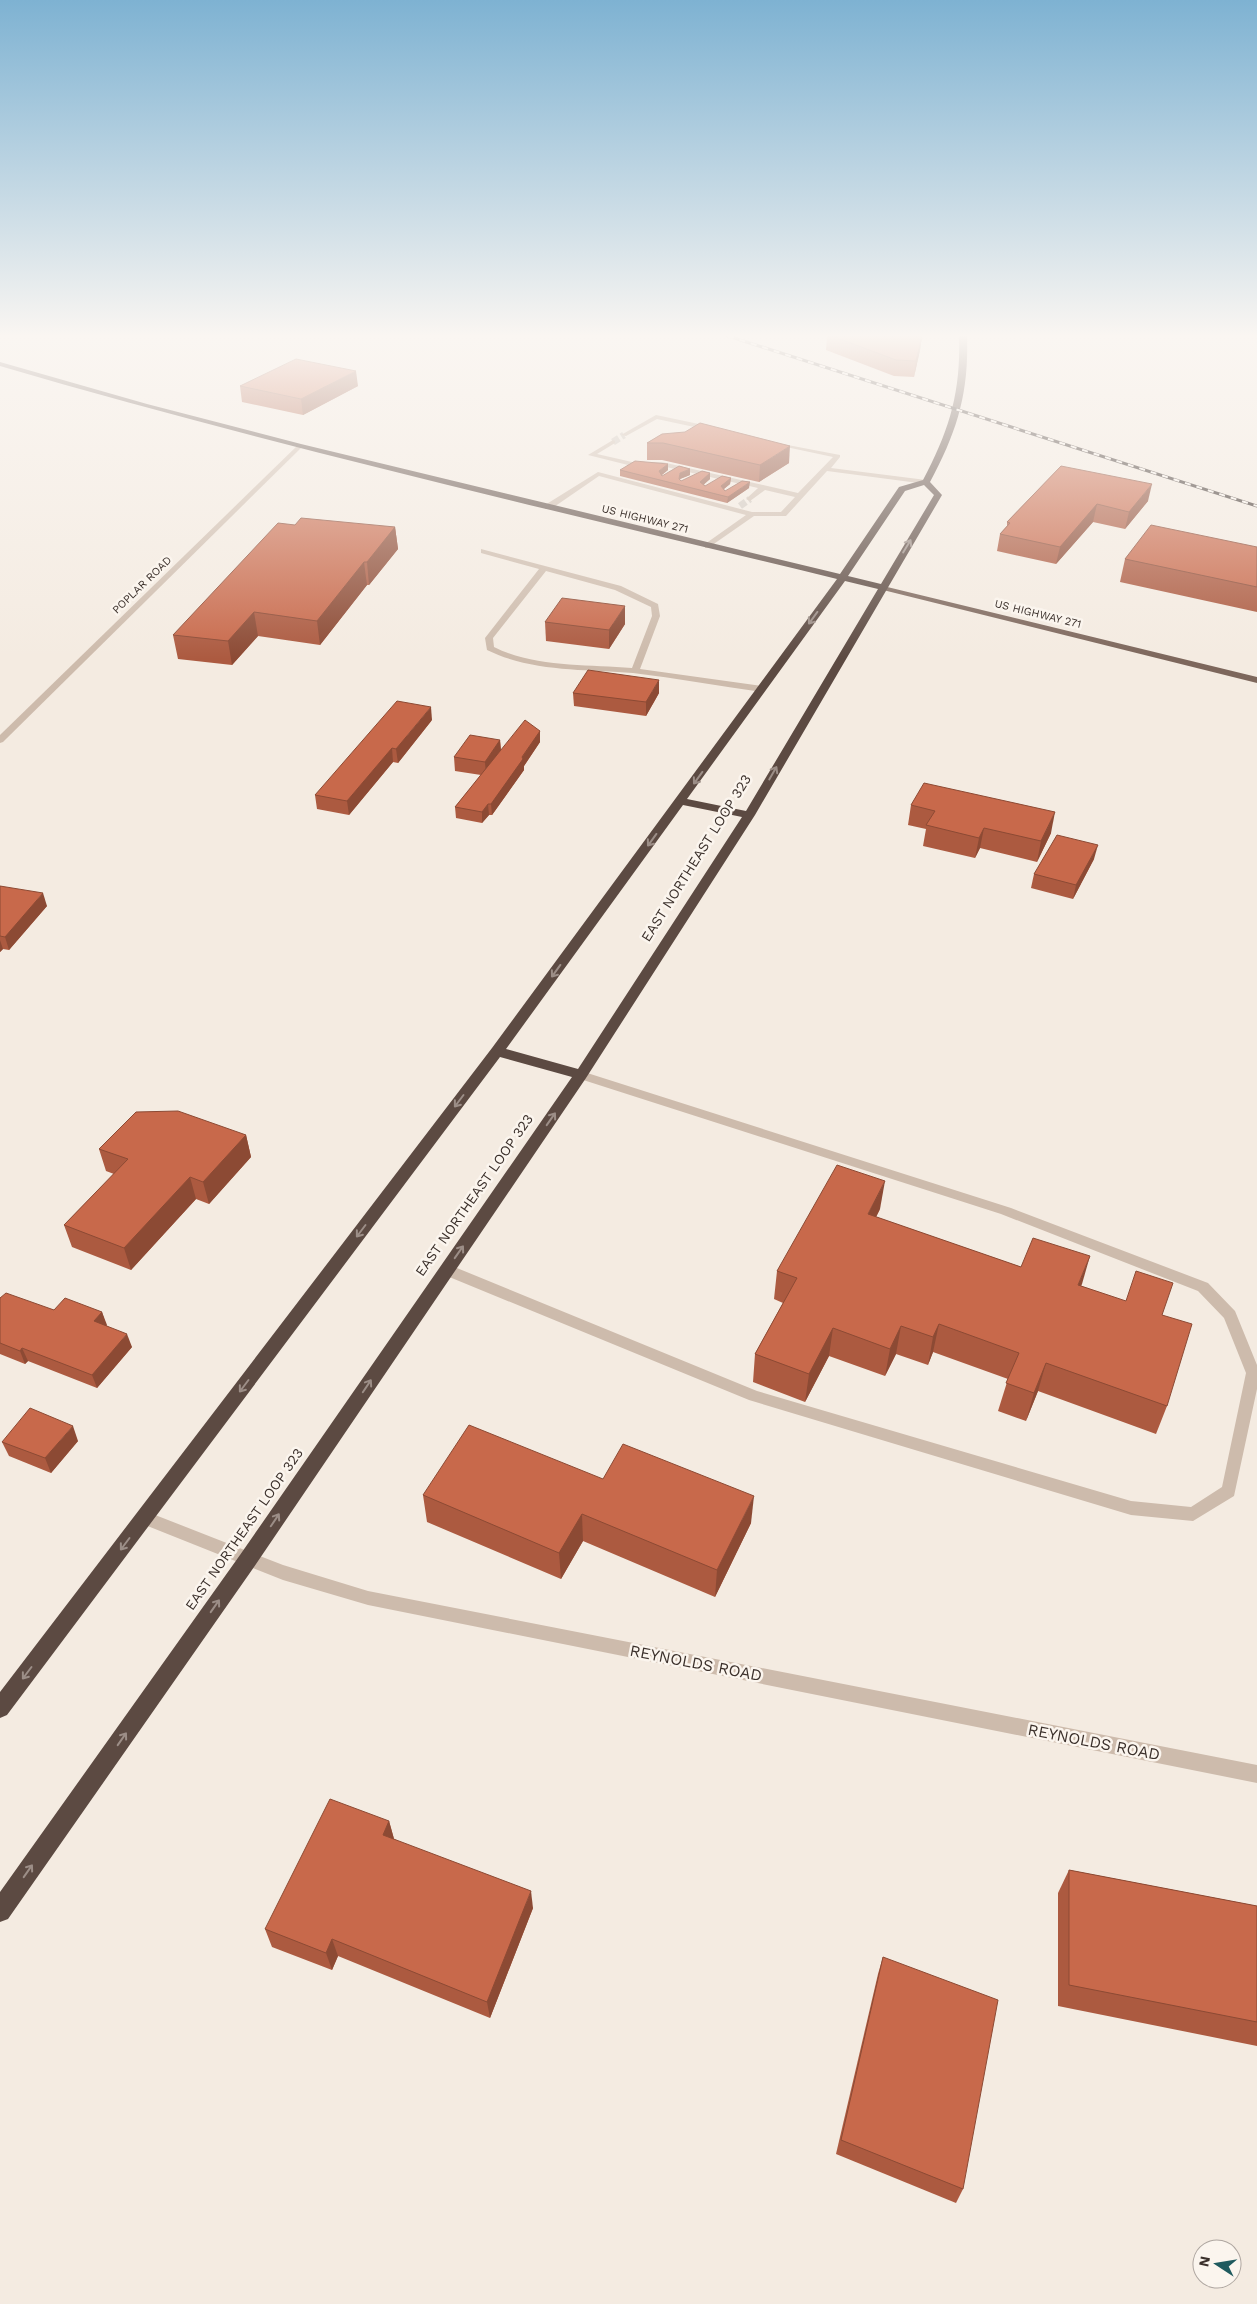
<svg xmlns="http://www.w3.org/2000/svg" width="1257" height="2304" font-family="'Work Sans',sans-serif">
	<rect width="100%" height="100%" fill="#f4ebe1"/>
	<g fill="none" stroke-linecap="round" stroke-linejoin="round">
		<!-- minor-tunnel -->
		<g stroke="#cfc6bd" stroke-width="7" stroke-dasharray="7 3" stroke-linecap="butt">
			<polyline points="613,442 624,435"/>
			<polyline points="740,506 750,499"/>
		</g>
		<!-- minor -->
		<g fill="#cdbbac" fill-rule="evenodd">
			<polygon points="656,415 713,427 716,429 713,431 657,419 626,436 621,435"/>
			<polygon points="613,440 615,441 615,443 597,454 632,462 662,462 798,493 833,457 772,444 772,442 840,455 840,457 831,468 926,480 930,482 926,484 827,471 786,516 754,516 708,548 705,548 705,544 746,515 599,476 551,509 545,509 545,505 598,472 752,512 781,512 795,497 765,490 750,501 746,499 758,488 662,466 632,466 588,455"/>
			<polygon points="298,445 303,446 3,742 0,743 0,735"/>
			<path d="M481,549L621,586L658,604L660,616L640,669L762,686L766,689L762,692C719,686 676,678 633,673C584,669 532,672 487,650L485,638L539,569L481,553ZM546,571L615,590L651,607L652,616L632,668C586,664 536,668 494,647L493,638Z"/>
			<polygon points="581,1071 1011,1208 1208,1283 1235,1311 1257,1365 1257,1389 1234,1496 1193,1521 1131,1515 749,1400 442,1274 440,1270 442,1266 452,1266 757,1391 1131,1501 1191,1507 1222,1487 1246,1373 1224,1318 1198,1291 1001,1214 577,1078 575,1075"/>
			<polygon points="145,1511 283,1565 368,1591 1257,1765 1257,1783 368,1605 283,1580 140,1523 137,1518 140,1513"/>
		</g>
		<!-- major -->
		<polygon fill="#7d675c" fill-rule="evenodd" points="879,585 1257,677 1257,683 879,589"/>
		<!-- highway -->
		<path fill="#5c4a42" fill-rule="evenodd" d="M959,336H967C969,393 957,432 930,482L942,495L755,815L586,1078L254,1567L8,1919L0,1922V1892L240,1555L572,1077L500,1057L7,1715L0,1718V1692L492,1048L837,579C557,511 276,447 0,366V362L147,404L301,444L840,574L899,487L923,480C949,431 961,393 959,336ZM924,485L934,495L881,584L848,576L905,491ZM845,581L878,589L746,811L687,799ZM683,805L742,817L578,1069L506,1049Z"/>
		<!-- rail casing -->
		<g stroke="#3b302b" stroke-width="3">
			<polyline id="rail" points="728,336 1257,506"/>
		</g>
		<!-- rail -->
		<use href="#rail" stroke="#fbf5ee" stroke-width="2" stroke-dasharray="6" stroke-linecap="butt"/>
	</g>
	<!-- wall -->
	<g fill="#ac5a40">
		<polygon points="827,336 922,336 920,350 914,377 894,376 826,350"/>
		<polygon points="240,386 358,386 303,415 242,402"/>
		<polygon points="662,434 789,463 759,482 662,460 647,460 647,443"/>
		<polygon points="1061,466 1148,501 1125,529 1093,522 1056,564 997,551 1000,534 1007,526 1007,522"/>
		<polygon points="620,470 668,470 662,475 662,476 690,475 680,479 681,481 710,473 710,479 704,484 705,486 731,478 730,484 724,489 725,491 749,488 727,503 620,476"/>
		<polygon points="295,525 395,527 398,549 369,585 367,585 320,645 258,636 232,665 178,659 173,635"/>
		<polygon points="1257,547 1257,612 1120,582 1125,559"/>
		<polygon points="545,622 625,624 609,649 546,641"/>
		<polygon points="573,693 659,693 646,716 574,706"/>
		<polygon points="432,720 398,763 393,762 349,815 317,809 315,795"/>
		<polygon points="540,731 540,742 524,766 524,770 492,815 489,815 482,823 456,818 455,807 481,775 455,771 454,757 500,740 501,750"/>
		<polygon points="911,805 1051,833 1037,862 980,848 975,858 923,846 926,829 908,825"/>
		<polygon points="1094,859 1073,899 1031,888 1034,874"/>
		<polygon points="0,886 47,906 9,950 3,949 0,952"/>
		<polygon points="246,1135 251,1157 209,1204 196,1199 131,1270 72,1247 64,1225 114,1174 106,1171 99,1149"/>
		<polygon points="880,1209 876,1217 1021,1267 1081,1286 1162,1315 1167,1406 1156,1434 1038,1391 1026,1421 998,1411 1008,1379 933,1352 928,1365 896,1354 885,1376 829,1356 805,1402 753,1382 755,1354 783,1303 774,1299 777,1271"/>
		<polygon points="0,1298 54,1310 102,1312 106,1325 132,1347 97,1388 28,1361 25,1364 0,1354"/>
		<polygon points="78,1441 51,1473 9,1456 2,1442"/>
		<polygon points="603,1479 751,1523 715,1597 583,1541 561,1579 427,1522 423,1495"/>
		<polygon points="389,1821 394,1839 533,1908 490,2018 338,1956 332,1970 272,1947 265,1929"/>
		<polygon points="1069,1870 1257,1906 1257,2046 1058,2006 1058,1893"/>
		<polygon points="883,1957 963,2189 956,2203 836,2154 878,1974"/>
	</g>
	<!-- shaded-wall -->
	<g fill="#8c4a34">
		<polygon points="922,336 920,350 914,377 916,361"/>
		<polygon points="356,371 358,386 303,415 301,399"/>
		<polygon points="790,446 789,463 759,482 760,465"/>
		<polygon points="668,464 668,470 659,477 659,471"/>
		<polygon points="690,469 690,475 680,479 679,485 680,473"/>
		<polygon points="710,473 710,479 700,488 700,482"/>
		<polygon points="731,478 730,484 720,492 721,486"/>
		<polygon points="750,482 749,488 727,503 728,497"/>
		<polygon points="1152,484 1148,501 1125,529 1129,512"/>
		<polygon points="1097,504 1093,522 1056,564 1060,547"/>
		<polygon points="395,527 398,549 369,585 367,562"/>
		<polygon points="364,562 367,585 320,645 317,621"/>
		<polygon points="625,606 625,624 609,649 609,630"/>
		<polygon points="254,612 258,636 232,665 228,641"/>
		<polygon points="659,680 659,693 646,716 646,702"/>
		<polygon points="431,707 432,720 398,763 396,749"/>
		<polygon points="540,731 540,742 524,766 524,770 492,815 491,804"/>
		<polygon points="500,740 501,753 486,776 485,762"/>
		<polygon points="392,748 393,762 349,815 347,801"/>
		<polygon points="488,804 489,815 482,823 482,812"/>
		<polygon points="1055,812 1051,833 1037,862 1041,841"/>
		<polygon points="984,828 980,848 975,858 979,838"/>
		<polygon points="1098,845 1094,859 1073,899 1076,885"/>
		<polygon points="43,893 47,906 9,950 5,937"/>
		<polygon points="0,940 3,949 0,952"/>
		<polygon points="246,1135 251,1157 209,1204 203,1182"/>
		<polygon points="190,1177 196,1199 131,1270 124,1248"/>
		<polygon points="885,1181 880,1209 863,1243 868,1214"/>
		<polygon points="1090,1256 1082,1284 1070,1313 1078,1285"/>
		<polygon points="102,1312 107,1325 99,1334 94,1321"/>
		<polygon points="939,1324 933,1352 928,1365 933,1337"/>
		<polygon points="901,1326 896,1354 885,1376 890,1349"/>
		<polygon points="833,1328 829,1356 805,1402 809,1374"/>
		<polygon points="127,1334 132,1347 97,1388 92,1375"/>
		<polygon points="22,1348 28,1361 25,1364 20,1351"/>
		<polygon points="1046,1363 1038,1391 1026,1421 1034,1393"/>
		<polygon points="73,1426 78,1441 51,1473 45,1458"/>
		<polygon points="754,1496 751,1523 715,1597 717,1570"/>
		<polygon points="582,1514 583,1541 561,1579 559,1553"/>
		<polygon points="389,1821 394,1839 383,1835"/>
		<polygon points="531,1891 533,1908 490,2018 487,2002"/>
		<polygon points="332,1939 338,1956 332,1970 326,1953"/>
	</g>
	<!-- building -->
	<g fill="#c8694b" stroke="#8c4a34">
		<polygon points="832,336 922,336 916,361 896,360"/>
		<polygon points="296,359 356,371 301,399 240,386"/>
		<polygon points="700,423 790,446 760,465 663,443 647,443 662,434 685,432"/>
		<polygon points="635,461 668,464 659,471 662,476 679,466 690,469 680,473 679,479 681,481 702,471 710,473 700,482 705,486 722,476 731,478 721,486 725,491 742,481 750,482 728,497 620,470"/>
		<polygon points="1061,466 1152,484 1129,512 1097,504 1060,547 1000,534 1010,523 1007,522"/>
		<polygon points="301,518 395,527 367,562 364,562 317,621 254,612 228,641 173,635 278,523 295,525"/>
		<polygon points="1151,525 1257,547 1257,587 1125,559"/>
		<polygon points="562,598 625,606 609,630 545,622"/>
		<polygon points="588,670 659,680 646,702 573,693"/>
		<polygon points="397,701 431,707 396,749 392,748 347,801 315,795"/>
		<polygon points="525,720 540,731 522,757 523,759 491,804 488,804 482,812 455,807"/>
		<polygon points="470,735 500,740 485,762 454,757"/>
		<polygon points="924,783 1055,812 1041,841 984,828 979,838 926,825 935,811 911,805"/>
		<polygon points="1057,835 1098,845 1076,885 1034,874"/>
		<polygon points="0,886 43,893 5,937 0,936"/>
		<polygon points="178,1111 246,1135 203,1182 190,1177 124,1248 64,1225 128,1159 99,1149 136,1112"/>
		<polygon points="837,1165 885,1181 868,1214 1021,1267 1033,1238 1090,1256 1078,1285 1126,1301 1136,1271 1173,1283 1162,1315 1192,1324 1167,1406 1046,1363 1034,1393 1006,1383 1019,1353 939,1324 933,1337 901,1326 890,1349 833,1328 809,1374 755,1354 797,1278 777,1271"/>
		<polygon points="6,1293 54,1310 65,1298 102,1312 94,1321 127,1334 92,1375 22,1348 20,1351 0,1343 0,1298"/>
		<polygon points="30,1408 73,1426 45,1458 2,1442"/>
		<polygon points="469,1425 603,1479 623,1444 754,1496 717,1570 582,1514 559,1553 423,1495"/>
		<polygon points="330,1799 389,1821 383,1835 531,1891 487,2002 332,1939 326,1953 265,1929"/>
		<polygon points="1069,1870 1257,1906 1257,2022 1069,1985"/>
		<polygon points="883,1957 998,2000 963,2189 841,2140"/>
	</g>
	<!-- one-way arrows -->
	<defs><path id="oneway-shaft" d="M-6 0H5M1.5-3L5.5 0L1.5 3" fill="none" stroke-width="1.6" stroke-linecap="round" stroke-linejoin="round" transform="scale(1.25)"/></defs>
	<g stroke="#9c8e87">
		<use href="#oneway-shaft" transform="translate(907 546) rotate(-59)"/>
		<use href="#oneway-shaft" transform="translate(813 618) rotate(126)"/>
		<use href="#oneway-shaft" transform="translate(773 773) rotate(-60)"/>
		<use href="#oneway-shaft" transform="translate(698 778) rotate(126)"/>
		<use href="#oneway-shaft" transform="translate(652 840) rotate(126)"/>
		<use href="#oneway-shaft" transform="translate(556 971) rotate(126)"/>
		<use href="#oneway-shaft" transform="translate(459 1101) rotate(127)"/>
		<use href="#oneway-shaft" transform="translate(551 1119) rotate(-55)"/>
		<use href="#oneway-shaft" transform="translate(361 1231) rotate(127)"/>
		<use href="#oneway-shaft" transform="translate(459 1252) rotate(-55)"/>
		<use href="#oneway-shaft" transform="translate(244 1386) rotate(127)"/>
		<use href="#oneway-shaft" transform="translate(367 1386) rotate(-56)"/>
		<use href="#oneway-shaft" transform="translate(275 1520) rotate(-56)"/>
		<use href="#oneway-shaft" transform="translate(125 1544) rotate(127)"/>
		<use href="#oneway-shaft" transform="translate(215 1606) rotate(-55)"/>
		<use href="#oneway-shaft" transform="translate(27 1673) rotate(127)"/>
		<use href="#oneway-shaft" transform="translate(122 1739) rotate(-55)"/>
		<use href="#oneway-shaft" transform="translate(28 1871) rotate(-55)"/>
	</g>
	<!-- sky -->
	<linearGradient id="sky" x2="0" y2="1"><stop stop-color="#7eb2d2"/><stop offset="0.51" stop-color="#faf6f2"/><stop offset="1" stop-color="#faf6f2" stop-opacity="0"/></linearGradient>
	<rect width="1257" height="659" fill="url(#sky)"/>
	<g text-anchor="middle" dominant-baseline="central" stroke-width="5" stroke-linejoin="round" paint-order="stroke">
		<!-- far-street labels -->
		<g font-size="11" fill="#3b302b" stroke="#fbf5ee">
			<text transform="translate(645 519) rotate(14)">US HIGHWAY 271</text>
			<text transform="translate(142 585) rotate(-44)">POPLAR ROAD</text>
			<text transform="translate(1038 614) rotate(14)">US HIGHWAY 271</text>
		</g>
		<!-- street labels -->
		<g font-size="14" fill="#3b302b" stroke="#fbf5ee">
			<text transform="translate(696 858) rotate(-58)">EAST NORTHEAST LOOP 323</text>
			<text transform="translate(474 1195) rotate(-55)">EAST NORTHEAST LOOP 323</text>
			<text transform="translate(244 1529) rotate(-55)">EAST NORTHEAST LOOP 323</text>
		</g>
		<!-- near-street labels -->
		<g font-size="16" fill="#3b302b" stroke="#fbf5ee">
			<text transform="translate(696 1663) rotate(11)">REYNOLDS ROAD</text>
			<text transform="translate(1094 1742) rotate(11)">REYNOLDS ROAD</text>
		</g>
	</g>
	<!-- north arrow -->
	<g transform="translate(1217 2264) rotate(282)"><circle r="24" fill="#fbf5ee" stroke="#aea6a0"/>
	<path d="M0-4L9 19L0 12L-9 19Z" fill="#1f5a5e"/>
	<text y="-8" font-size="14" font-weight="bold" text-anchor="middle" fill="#3b302b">N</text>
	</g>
</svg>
